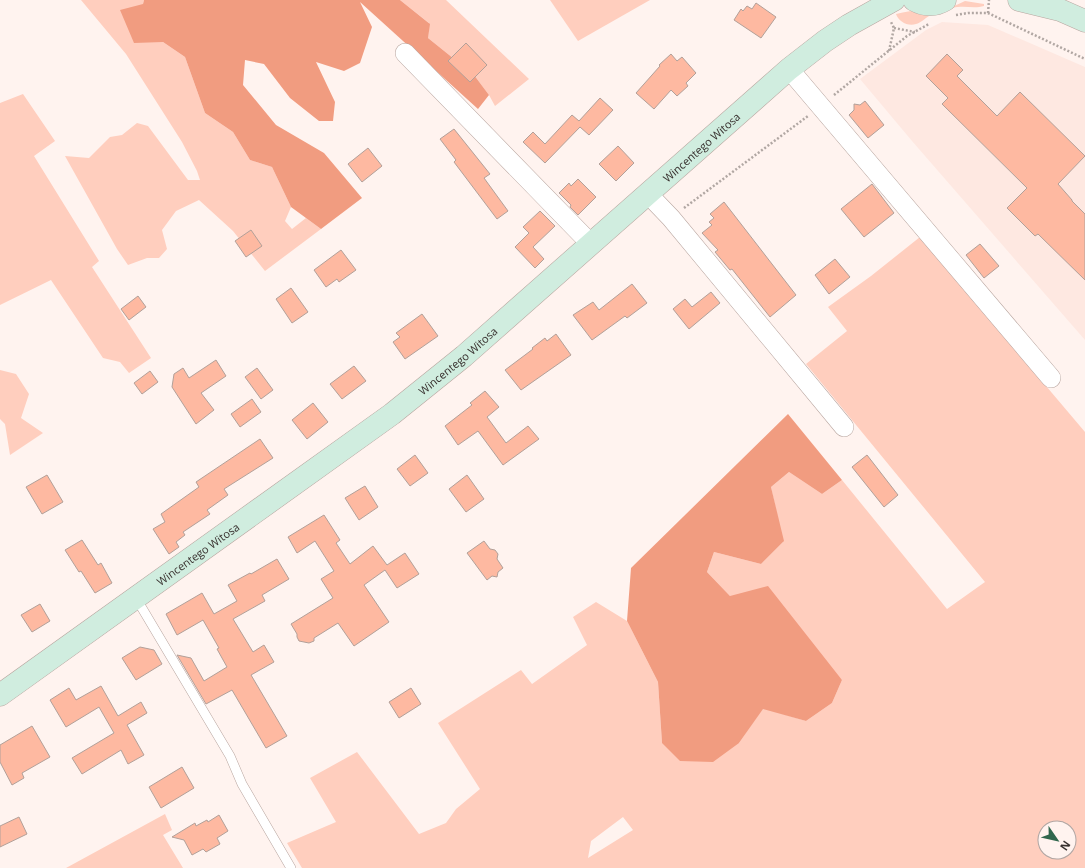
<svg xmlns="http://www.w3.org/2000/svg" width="1085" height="868" font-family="'Open Sans',sans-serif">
	<rect width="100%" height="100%" fill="#fff3ef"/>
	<!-- built -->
	<polygon fill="#fee8e1" points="942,22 988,25 1085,67 1085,340 912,141 860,79 926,30"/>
	<!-- green -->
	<g fill="#ffcebe" fill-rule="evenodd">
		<polygon points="81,0 144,0 143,4 163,42 185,57 205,113 233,132 250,160 272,167 291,207 285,221 292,229 306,218 321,229 265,271 233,231 199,200 176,211 162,230 167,249 159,258 147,258 128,265 117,249 65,156 89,158 110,137 122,135 137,123 148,126 188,180 200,180 197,171 182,142 126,54"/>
		<polygon points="400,0 446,0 529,79 495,106 489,95 474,75 428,38 429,23"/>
		<polygon points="550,0 650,0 578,41"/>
		<path d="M965,1L984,4V6C974,9 963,5 953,8C946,11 936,14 929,16C925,18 921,23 916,24C908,27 898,21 896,14C914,9 932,10 950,7C955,6 960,3 965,1Z"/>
		<polygon points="23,94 55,141 34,156 99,261 92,267 151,358 129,373 120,362 103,358 51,280 0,305 0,103"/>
		<path d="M920,237L1085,432V868H302L287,843L336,822L310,778L357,752L419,834L446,823L456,809L480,789L438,723L521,670L532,684L587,645L573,617L596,602L627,621L658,682L662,743H739L763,708L806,721L832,703L842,680L730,596L707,572L714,552L761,564L783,542L771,487L789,472L822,494L842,480L947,609L985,582L806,364L847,331L828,307L871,276ZM623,817L633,830L588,858L591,841ZM1045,828H1069V852H1045Z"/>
		<polygon points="0,370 16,374 29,394 21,418 43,433 10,455 5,424 0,419"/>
		<polygon points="165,814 172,830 163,835 183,868 66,868"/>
	</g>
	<!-- forest -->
	<g fill="#f19c80">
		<polygon points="144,0 400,0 430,24 428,38 474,75 489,95 478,109 360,2 372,27 360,63 344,71 316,62 335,102 333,121 319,121 290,98 264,64 245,60 243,85 276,125 324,153 362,198 321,229 291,207 272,167 250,160 233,132 205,113 185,57 163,42 134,43 120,10 143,4"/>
		<polygon points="788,414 842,480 822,494 789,472 771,487 784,541 761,564 714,552 707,572 730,596 768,586 842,680 832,703 806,721 763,709 739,743 713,762 680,761 662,743 658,682 627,621 631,568"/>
	</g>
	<!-- building -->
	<g fill="#feb9a1" stroke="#b2a099">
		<polygon points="756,3 776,17 761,38 734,20 741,9 743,11 747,6 752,9"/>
		<polygon points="466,43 487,65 470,82 448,61"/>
		<polygon points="671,54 677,61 682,57 696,73 686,83 688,86 677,96 671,90 654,109 636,93 660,66 659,65"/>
		<polygon points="947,54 963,70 957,76 997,116 1020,92 1085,156 1058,184 1072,200 1072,201 1085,214 1085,280 1038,234 1035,236 1007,208 1027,188 942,104 948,98 926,76"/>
		<polygon points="600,98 613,110 589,135 580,127 545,163 523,142 533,132 545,144 572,115 579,121"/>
		<polygon points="865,101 884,125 868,138 849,115 854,110 854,104 860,105"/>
		<polygon points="454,129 490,174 484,178 508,211 497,219 454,162 456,160 440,139"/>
		<polygon points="618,146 634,163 616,181 599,164"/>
		<polygon points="368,148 382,166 362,182 348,164"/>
		<polygon points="578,179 596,197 578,215 570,207 571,205 559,193 569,183 571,186"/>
		<polygon points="872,184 894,213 864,237 841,209"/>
		<polygon points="724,202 796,295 770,317 732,269 730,270 715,252 718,250 702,233 712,225 709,222 714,218 710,214"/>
		<polygon points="540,211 555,226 533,247 544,259 535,268 515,247 529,233 523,227"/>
		<polygon points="251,230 262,246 246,257 235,241"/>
		<polygon points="980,244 999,266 984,278 966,255"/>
		<polygon points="341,250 356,270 339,282 337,279 326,287 314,270"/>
		<polygon points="835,259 850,277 829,294 815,275"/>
		<polygon points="632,284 647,303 627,318 625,316 592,340 573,315 593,302 599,310"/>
		<polygon points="291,288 308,312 292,323 276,299"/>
		<polygon points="711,292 720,303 689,329 673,309 685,299 692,307"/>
		<polygon points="138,296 146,307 129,320 121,309"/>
		<polygon points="422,314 438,336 405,359 393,342 400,337 396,333"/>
		<polygon points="556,334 571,355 521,390 505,370 533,349 532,348 545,338 547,341"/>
		<polygon points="216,360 226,376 201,393 214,410 196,424 172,387 174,374 183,368 189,378"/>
		<polygon points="354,366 366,381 342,399 330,384"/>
		<polygon points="257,368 273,390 261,399 245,377"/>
		<polygon points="150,371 158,382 142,394 134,383"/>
		<polygon points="485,391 499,407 487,417 506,443 528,426 539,439 503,465 478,431 458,445 445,426 472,405 470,403"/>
		<polygon points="252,399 261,412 240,427 231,414"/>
		<polygon points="313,403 328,422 307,439 292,420"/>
		<polygon points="260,439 273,458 224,489 228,495 207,510 210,514 183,532 185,535 176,542 179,547 169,554 153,529 165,522 161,514 199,487 196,482"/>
		<polygon points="415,455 428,473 410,486 397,469"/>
		<polygon points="867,455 898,495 884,507 852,467"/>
		<polygon points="47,475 63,502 42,514 26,487"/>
		<polygon points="467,475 484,499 466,512 449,489"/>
		<polygon points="365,486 378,507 359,520 345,498"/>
		<polygon points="324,515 340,540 336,543 350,564 373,546 387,565 405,553 419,574 397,588 385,570 364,585 389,622 354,646 338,623 314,638 314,641 309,643 299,641 297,637 297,634 291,624 333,598 321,579 334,571 315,541 297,553 288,537"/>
		<polygon points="82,540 98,565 101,563 112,583 95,593 81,571 79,572 65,550"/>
		<polygon points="484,541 490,549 495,550 498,554 497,559 503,568 498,572 497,577 492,576 487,580 467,553"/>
		<polygon points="277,559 289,579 262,595 265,601 233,619 253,652 264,645 274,662 251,675 287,736 266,748 232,690 206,704 177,655 191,658 204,681 227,667 217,649 219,648 203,620 177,635 166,614 202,593 214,614 237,601 228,585 250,573 251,574"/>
		<polygon points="40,604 50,621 32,632 21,615"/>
		<polygon points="140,647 154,650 162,664 136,680 122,658"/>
		<polygon points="101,686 118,716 141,702 147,713 127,725 144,755 128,764 121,750 82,774 72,758 114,733 99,707 66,727 50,700 69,688 76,700"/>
		<polygon points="411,688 421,704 399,718 389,702"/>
		<polygon points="32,726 50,757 22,773 24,778 12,785 0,762 0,745"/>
		<polygon points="182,767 194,788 161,808 149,787"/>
		<polygon points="219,815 228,831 217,838 220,844 206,852 203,849 192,855 184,840 172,837 195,823 196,826 207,820 208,822"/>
		<polygon points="19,817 27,834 0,847 0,826"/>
	</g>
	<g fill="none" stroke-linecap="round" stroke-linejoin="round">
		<!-- lane casing -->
		<g stroke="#b8a59f" stroke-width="10">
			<polyline id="lane" points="136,598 230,756 242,784 291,868"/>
		</g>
		<!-- street casing -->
		<g stroke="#b8a59f" stroke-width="20">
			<g id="street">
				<polyline points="405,53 590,243"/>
				<polyline points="789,69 1051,378"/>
				<polyline points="647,193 671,218 844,427"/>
			</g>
		</g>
		<!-- secondary casing -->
		<g stroke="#b8a59f" stroke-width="23">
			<g id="secondary">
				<path d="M914,0C925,6 935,6 945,0"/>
				<polyline points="1019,0 1060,10 1085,21"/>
				<path id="s1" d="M0,695L392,414L464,356L789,69L825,41L849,25L894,0"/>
			</g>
		</g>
		<!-- path -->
		<g stroke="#b1a7a3" stroke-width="2.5" stroke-dasharray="2 2" stroke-linecap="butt">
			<polyline points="988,13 989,0"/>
			<polyline points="956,15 968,13 988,13 1085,59"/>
			<polyline points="894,28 915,32"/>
			<polyline points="889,51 894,28 891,22"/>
			<polyline points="834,95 907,36 929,24"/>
			<polyline points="684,208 808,116"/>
		</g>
		<!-- lane -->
		<use href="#lane" stroke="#fff" stroke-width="9"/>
		<!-- street -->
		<use href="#street" stroke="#fff" stroke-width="19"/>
		<!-- secondary -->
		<use href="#secondary" stroke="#d0eddf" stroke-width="22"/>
	</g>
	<g text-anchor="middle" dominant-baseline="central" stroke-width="3.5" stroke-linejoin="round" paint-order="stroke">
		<!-- street labels -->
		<g font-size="11" fill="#393230" stroke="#fff3ef">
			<text stroke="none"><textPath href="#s1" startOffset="891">Wincentego Witosa</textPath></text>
			<text stroke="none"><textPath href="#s1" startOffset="567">Wincentego Witosa</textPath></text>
			<text stroke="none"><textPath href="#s1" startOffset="243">Wincentego Witosa</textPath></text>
		</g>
	</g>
	<!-- north arrow -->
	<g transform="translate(1057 840) rotate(124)"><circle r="19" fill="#fff3ef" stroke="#b0a6a3"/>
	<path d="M0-3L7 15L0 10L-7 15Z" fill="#30664d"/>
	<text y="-6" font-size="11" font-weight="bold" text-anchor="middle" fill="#393230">N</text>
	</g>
</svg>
